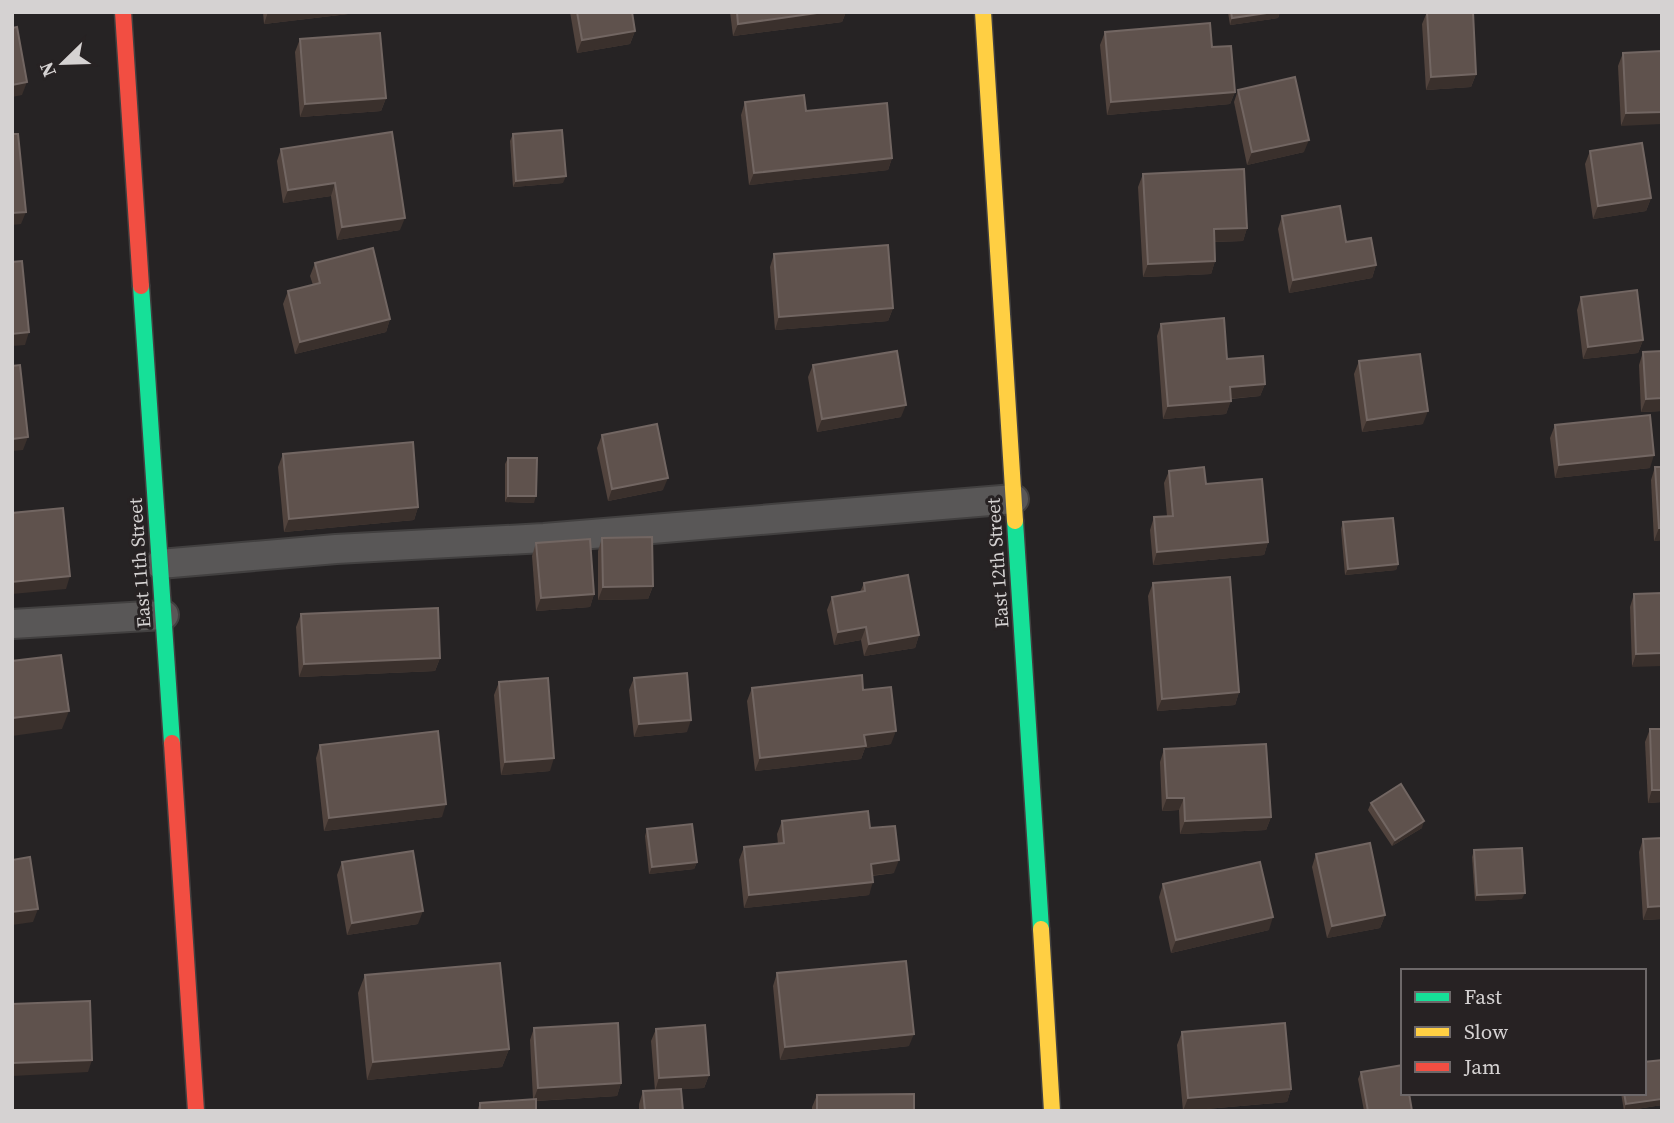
<svg xmlns="http://www.w3.org/2000/svg" width="1674" height="1123" font-family="'Source Serif 4',serif">
	<rect width="100%" height="100%" fill="#262324"/>
	<g fill="none" stroke-linecap="round" stroke-linejoin="round">
		<!-- lane casing -->
		<g stroke="#424040" stroke-width="32">
			<g id="lane">
				<polyline points="160,564 336,549 544,538 1014,499"/>
				<polyline points="12,624 164,615"/>
			</g>
		</g>
		<!-- fast casing -->
		<g stroke="#424040" stroke-width="19">
			<g id="fast">
				<polyline points="141,286 172,743"/>
				<polyline points="1015,521 1041,929"/>
			</g>
		</g>
		<!-- slow casing -->
		<g stroke="#424040" stroke-width="19">
			<g id="slow">
				<polyline points="983,12 1015,521"/>
				<polyline points="1041,929 1052,1111"/>
			</g>
		</g>
		<!-- jam casing -->
		<g stroke="#424040" stroke-width="19">
			<g id="jam">
				<polyline points="123,12 141,286"/>
				<polyline points="172,743 196,1111"/>
			</g>
		</g>
		<!-- lane -->
		<use href="#lane" stroke="#595757" stroke-width="28"/>
		<!-- fast -->
		<use href="#fast" stroke="#16e098" stroke-width="16"/>
		<!-- slow -->
		<use href="#slow" stroke="#ffcf43" stroke-width="16"/>
		<!-- jam -->
		<use href="#jam" stroke="#f24e42" stroke-width="16"/>
	</g>
	<!-- wall -->
	<g fill="#51433d">
		<polygon points="263,12 365,12 264,24"/>
		<polygon points="570,12 632,12 635,31 630,44 577,53"/>
		<polygon points="730,12 846,12 842,22 733,36"/>
		<polygon points="1228,12 1280,12 1278,18 1230,25"/>
		<polygon points="1427,12 1476,74 1471,87 1426,90 1422,24"/>
		<polygon points="1105,32 1212,47 1235,92 1230,104 1107,115 1100,45"/>
		<polygon points="300,39 386,98 381,111 300,117 295,52"/>
		<polygon points="1662,51 1621,126 1618,66 1623,53"/>
		<polygon points="1238,90 1304,152 1247,165 1234,102"/>
		<polygon points="745,102 806,111 892,158 888,170 749,185 741,115"/>
		<polygon points="392,132 400,230 337,240 331,196 283,203 277,161 281,149"/>
		<polygon points="513,134 563,183 513,187 510,141"/>
		<polygon points="1590,151 1651,198 1646,211 1593,219 1585,164"/>
		<polygon points="1143,174 1247,228 1243,241 1214,242 1215,261 1211,274 1143,277 1138,187"/>
		<polygon points="1662,202 1662,232 1660,207"/>
		<polygon points="1282,216 1346,242 1376,265 1372,278 1289,293 1278,229"/>
		<polygon points="774,254 893,308 888,321 775,330 770,267"/>
		<polygon points="315,263 390,319 386,332 295,354 283,304 288,291 313,285 310,276"/>
		<polygon points="1581,297 1643,340 1638,353 1583,359 1577,310"/>
		<polygon points="1161,324 1227,359 1265,384 1260,396 1231,399 1226,414 1163,419 1157,336"/>
		<polygon points="1643,352 1662,411 1641,412 1639,365"/>
		<polygon points="1359,361 1423,424 1362,432 1354,374"/>
		<polygon points="813,365 901,417 817,432 808,377"/>
		<polygon points="1555,425 1650,468 1555,478 1550,438"/>
		<polygon points="602,435 663,490 608,501 597,448"/>
		<polygon points="283,454 418,507 414,520 284,532 278,467"/>
		<polygon points="508,458 534,503 505,502 505,464"/>
		<polygon points="1655,467 1662,467 1662,540 1654,541 1651,480"/>
		<polygon points="1169,471 1206,484 1268,542 1264,555 1153,565 1150,530 1154,517 1167,516 1164,483"/>
		<polygon points="1343,522 1398,564 1396,570 1345,575 1341,529"/>
		<polygon points="602,538 653,586 648,599 598,600 598,551"/>
		<polygon points="536,543 594,594 590,607 536,611 532,556"/>
		<polygon points="864,583 919,635 915,648 864,656 861,640 834,645 827,610 832,597 860,592"/>
		<polygon points="1153,583 1239,692 1235,705 1157,711 1148,596"/>
		<polygon points="1662,593 1632,667 1630,607 1634,594"/>
		<polygon points="301,614 440,658 435,671 299,677 296,627"/>
		<polygon points="634,678 687,732 634,737 629,690"/>
		<polygon points="499,682 550,771 501,775 494,695"/>
		<polygon points="752,688 863,690 891,744 865,748 861,759 755,771 747,701"/>
		<polygon points="1650,729 1662,729 1662,802 1648,803 1645,742"/>
		<polygon points="320,745 442,817 324,831 316,758"/>
		<polygon points="1164,749 1271,817 1266,830 1180,834 1179,810 1162,811 1160,762"/>
		<polygon points="1371,803 1422,828 1392,846 1368,810"/>
		<polygon points="782,821 870,828 894,873 872,876 869,895 744,908 739,860 744,847 778,844 777,834"/>
		<polygon points="647,829 697,862 694,869 649,874 645,836"/>
		<polygon points="1643,839 1662,919 1643,920 1639,852"/>
		<polygon points="1474,850 1522,899 1475,901 1472,857"/>
		<polygon points="1316,854 1385,915 1380,928 1327,938 1312,867"/>
		<polygon points="342,862 418,924 347,935 337,875"/>
		<polygon points="1163,884 1269,930 1171,953 1159,897"/>
		<polygon points="777,973 909,1046 780,1060 773,986"/>
		<polygon points="365,975 509,1049 502,1067 367,1080 358,993"/>
		<polygon points="534,1028 621,1083 617,1096 536,1101 536,1111 477,1111 480,1103 533,1099 530,1040"/>
		<polygon points="656,1029 709,1075 704,1088 681,1089 683,1111 639,1111 639,1104 643,1091 655,1091 651,1041"/>
		<polygon points="1182,1032 1291,1089 1287,1102 1183,1111 1177,1045"/>
		<polygon points="1361,1072 1412,1111 1364,1111 1358,1079"/>
		<polygon points="1621,1093 1644,1093 1662,1105 1624,1111"/>
		<polygon points="817,1095 914,1111 812,1111 812,1107"/>
	</g>
	<!-- shaded-wall -->
	<g fill="#3a302c">
		<polygon points="268,12 365,12 264,24"/>
		<polygon points="824,12 846,12 842,22 733,36 738,24"/>
		<polygon points="1273,12 1280,12 1278,18 1230,25 1232,18"/>
		<polygon points="635,31 630,44 577,53 582,40"/>
		<polygon points="1476,74 1471,87 1426,90 1431,77"/>
		<polygon points="27,82 22,95 12,97 12,85"/>
		<polygon points="1235,92 1230,104 1107,115 1111,102"/>
		<polygon points="386,98 381,111 300,117 305,104"/>
		<polygon points="1662,112 1662,124 1621,126 1626,113"/>
		<polygon points="1309,140 1304,152 1247,165 1252,152"/>
		<polygon points="892,158 888,170 749,185 754,173"/>
		<polygon points="566,176 563,183 513,187 516,181"/>
		<polygon points="335,183 331,196 283,203 288,190"/>
		<polygon points="1651,198 1646,211 1593,219 1598,206"/>
		<polygon points="26,212 21,224 12,225 12,213"/>
		<polygon points="405,218 400,230 337,240 342,227"/>
		<polygon points="1247,228 1243,241 1209,242 1214,229"/>
		<polygon points="1215,261 1211,274 1143,277 1148,264"/>
		<polygon points="1376,265 1372,278 1289,293 1293,280"/>
		<polygon points="893,308 888,321 775,330 779,317"/>
		<polygon points="390,319 386,332 295,354 300,342"/>
		<polygon points="29,332 25,345 12,346 12,334"/>
		<polygon points="1643,340 1638,353 1583,359 1588,347"/>
		<polygon points="1265,384 1260,396 1225,399 1230,387"/>
		<polygon points="1662,398 1662,411 1641,412 1646,399"/>
		<polygon points="1231,401 1226,414 1163,419 1168,406"/>
		<polygon points="906,405 901,417 817,432 822,419"/>
		<polygon points="1428,411 1423,424 1362,432 1367,420"/>
		<polygon points="28,437 23,450 12,451 12,439"/>
		<polygon points="1654,455 1650,468 1555,478 1559,465"/>
		<polygon points="668,478 663,490 608,501 612,489"/>
		<polygon points="508,496 536,496 534,503 505,502"/>
		<polygon points="418,507 414,520 284,532 289,519"/>
		<polygon points="1659,528 1662,528 1662,540 1654,541"/>
		<polygon points="1268,542 1264,555 1153,565 1157,552"/>
		<polygon points="1398,564 1396,570 1345,575 1348,569"/>
		<polygon points="70,576 66,589 12,594 12,582"/>
		<polygon points="653,586 648,599 598,600 603,587"/>
		<polygon points="594,594 590,607 536,611 541,598"/>
		<polygon points="866,627 861,640 834,645 838,632"/>
		<polygon points="919,635 915,648 864,656 869,644"/>
		<polygon points="1662,653 1662,666 1632,667 1636,654"/>
		<polygon points="440,658 435,671 299,677 304,664"/>
		<polygon points="1239,692 1235,705 1157,711 1162,699"/>
		<polygon points="69,711 62,729 12,736 12,718"/>
		<polygon points="691,720 687,732 634,737 639,724"/>
		<polygon points="896,731 891,744 865,748 861,759 755,771 760,758 864,735"/>
		<polygon points="554,758 550,771 501,775 505,762"/>
		<polygon points="1652,790 1662,790 1662,802 1648,803"/>
		<polygon points="1167,798 1184,798 1179,810 1162,811"/>
		<polygon points="446,804 442,817 324,831 329,818"/>
		<polygon points="1271,817 1266,830 1180,834 1185,821"/>
		<polygon points="1424,821 1422,828 1392,846 1395,840"/>
		<polygon points="899,860 894,873 866,876 871,864"/>
		<polygon points="697,862 694,869 649,874 652,867"/>
		<polygon points="873,882 869,895 744,908 749,895"/>
		<polygon points="1525,893 1522,899 1475,901 1477,895"/>
		<polygon points="1662,906 1662,919 1643,920 1648,907"/>
		<polygon points="38,909 33,922 12,925 12,912"/>
		<polygon points="423,911 418,924 347,935 352,923"/>
		<polygon points="1385,915 1380,928 1327,938 1332,926"/>
		<polygon points="1273,917 1269,930 1171,953 1176,940"/>
		<polygon points="914,1034 909,1046 780,1060 785,1047"/>
		<polygon points="509,1049 502,1067 367,1080 373,1062"/>
		<polygon points="92,1060 88,1072 12,1076 12,1063"/>
		<polygon points="709,1075 704,1088 655,1091 659,1078"/>
		<polygon points="621,1083 617,1096 533,1101 538,1088"/>
		<polygon points="1291,1089 1287,1102 1183,1111 1188,1098"/>
		<polygon points="1662,1099 1662,1105 1624,1111 1626,1104"/>
	</g>
	<!-- building -->
	<g fill="#5f524d" stroke="#726662" stroke-width="2">
		<polygon points="577,12 632,12 635,31 582,40"/>
		<polygon points="737,12 824,12 738,24"/>
		<polygon points="1231,12 1273,12 1232,18"/>
		<polygon points="1427,12 1473,12 1476,74 1431,77"/>
		<polygon points="1210,23 1212,47 1231,46 1235,92 1111,102 1105,32"/>
		<polygon points="17,27 27,82 12,85 12,28"/>
		<polygon points="380,33 386,98 305,104 300,39"/>
		<polygon points="1662,51 1662,112 1626,113 1623,53"/>
		<polygon points="1295,77 1309,140 1252,152 1238,90"/>
		<polygon points="804,95 806,111 887,103 892,158 754,173 745,102"/>
		<polygon points="562,130 566,176 516,181 513,134"/>
		<polygon points="392,132 405,218 342,227 335,183 288,190 281,149"/>
		<polygon points="12,134 18,134 26,212 12,213"/>
		<polygon points="1642,143 1651,198 1598,206 1590,151"/>
		<polygon points="1244,169 1247,228 1214,229 1215,261 1148,264 1143,174"/>
		<polygon points="1340,206 1346,242 1371,238 1376,265 1293,280 1282,216"/>
		<polygon points="888,245 893,308 779,317 774,254"/>
		<polygon points="373,248 390,319 300,342 288,291 320,283 315,263"/>
		<polygon points="22,261 29,332 12,334 12,262"/>
		<polygon points="1637,290 1643,340 1588,347 1581,297"/>
		<polygon points="1224,318 1227,359 1263,356 1265,384 1230,387 1231,401 1168,406 1161,324"/>
		<polygon points="897,351 906,405 822,419 813,365"/>
		<polygon points="1662,351 1662,398 1646,399 1643,352"/>
		<polygon points="1420,354 1428,411 1367,420 1359,361"/>
		<polygon points="20,365 28,437 12,439 12,366"/>
		<polygon points="1650,415 1654,455 1559,465 1555,425"/>
		<polygon points="657,424 668,478 612,489 602,435"/>
		<polygon points="413,442 418,507 289,519 283,454"/>
		<polygon points="508,458 537,458 536,496 508,496"/>
		<polygon points="1204,467 1206,484 1262,479 1268,542 1157,552 1154,517 1173,516 1169,471"/>
		<polygon points="1655,467 1662,467 1662,528 1659,528"/>
		<polygon points="63,508 70,576 12,582 12,513"/>
		<polygon points="1393,518 1398,564 1348,569 1343,522"/>
		<polygon points="652,537 653,586 603,587 602,538"/>
		<polygon points="590,539 594,594 541,598 536,543"/>
		<polygon points="908,575 919,635 869,644 866,627 838,632 832,597 865,591 864,583"/>
		<polygon points="1230,577 1239,692 1162,699 1153,583"/>
		<polygon points="1662,593 1662,653 1636,654 1634,594"/>
		<polygon points="438,608 440,658 304,664 301,614"/>
		<polygon points="61,655 69,711 12,718 12,661"/>
		<polygon points="687,673 691,720 639,724 634,678"/>
		<polygon points="862,675 863,690 891,687 896,731 864,735 866,746 760,758 752,688"/>
		<polygon points="548,678 554,758 505,762 499,682"/>
		<polygon points="1650,729 1662,729 1662,790 1652,790"/>
		<polygon points="438,731 446,804 329,818 320,745"/>
		<polygon points="1266,744 1271,817 1185,821 1184,798 1167,798 1164,749"/>
		<polygon points="1401,784 1424,821 1395,840 1371,803"/>
		<polygon points="868,811 870,828 895,826 899,860 871,864 873,882 749,895 744,847 784,843 782,821"/>
		<polygon points="692,824 697,862 652,867 647,829"/>
		<polygon points="1662,838 1662,906 1648,907 1643,839"/>
		<polygon points="1370,843 1385,915 1332,926 1316,854"/>
		<polygon points="1522,848 1525,893 1477,895 1474,850"/>
		<polygon points="413,851 423,911 352,923 342,862"/>
		<polygon points="30,857 38,909 12,912 12,860"/>
		<polygon points="1260,862 1273,917 1176,940 1163,884"/>
		<polygon points="906,961 914,1034 785,1047 777,973"/>
		<polygon points="500,963 509,1049 373,1062 365,975"/>
		<polygon points="90,1001 92,1060 12,1063 12,1004"/>
		<polygon points="618,1023 621,1083 538,1088 534,1028"/>
		<polygon points="1285,1023 1291,1089 1188,1098 1182,1032"/>
		<polygon points="705,1025 709,1075 659,1078 656,1029"/>
		<polygon points="1662,1060 1662,1099 1626,1104 1624,1093 1644,1093 1644,1062"/>
		<polygon points="1403,1065 1403,1093 1409,1093 1412,1111 1368,1111 1361,1072"/>
		<polygon points="681,1089 683,1111 645,1111 643,1091"/>
		<polygon points="914,1094 914,1111 817,1111 817,1095"/>
		<polygon points="536,1099 536,1111 480,1111 480,1103"/>
	</g>
	<g text-anchor="middle" dominant-baseline="central" stroke-width="6" stroke-linejoin="round" paint-order="stroke">
		<!-- street labels -->
		<g font-size="19" fill="#d5d2d2" stroke="#272223">
			<text transform="translate(139 563) rotate(-94)">East 11th Street</text>
			<text transform="translate(997 563) rotate(-94)">East 12th Street</text>
		</g>
	</g>
	<!-- border -->
	<rect width="1674" height="1123" fill="none" stroke="#d5d2d2" stroke-width="28"/>
	<!-- legend -->
	<rect x="1401" y="969" width="245" height="126" fill="#272223" stroke="#6d6869" stroke-width="2"/>
	<rect x="1415" y="992" width="35" height="10" fill="#16e098" stroke="#6d6869" stroke-width="2"/>
	<text x="1464" y="1004" font-size="21" fill="#d5d2d2">Fast</text>
	<rect x="1415" y="1027" width="35" height="10" fill="#ffcf43" stroke="#6d6869" stroke-width="2"/>
	<text x="1464" y="1039" font-size="21" fill="#d5d2d2">Slow</text>
	<rect x="1415" y="1062" width="35" height="10" fill="#f24e42" stroke="#6d6869" stroke-width="2"/>
	<text x="1464" y="1074" font-size="21" fill="#d5d2d2">Jam</text>
	<!-- north arrow -->
	<g transform="translate(63 63) rotate(247)" stroke="#272223" stroke-width="5" paint-order="stroke">
	<path d="M0-5L12 26L0 18L-12 26Z" fill="#d5d2d2"/>
	<text y="-10" font-size="19" font-weight="bold" text-anchor="middle" fill="#d5d2d2">N</text>
	</g>
</svg>
